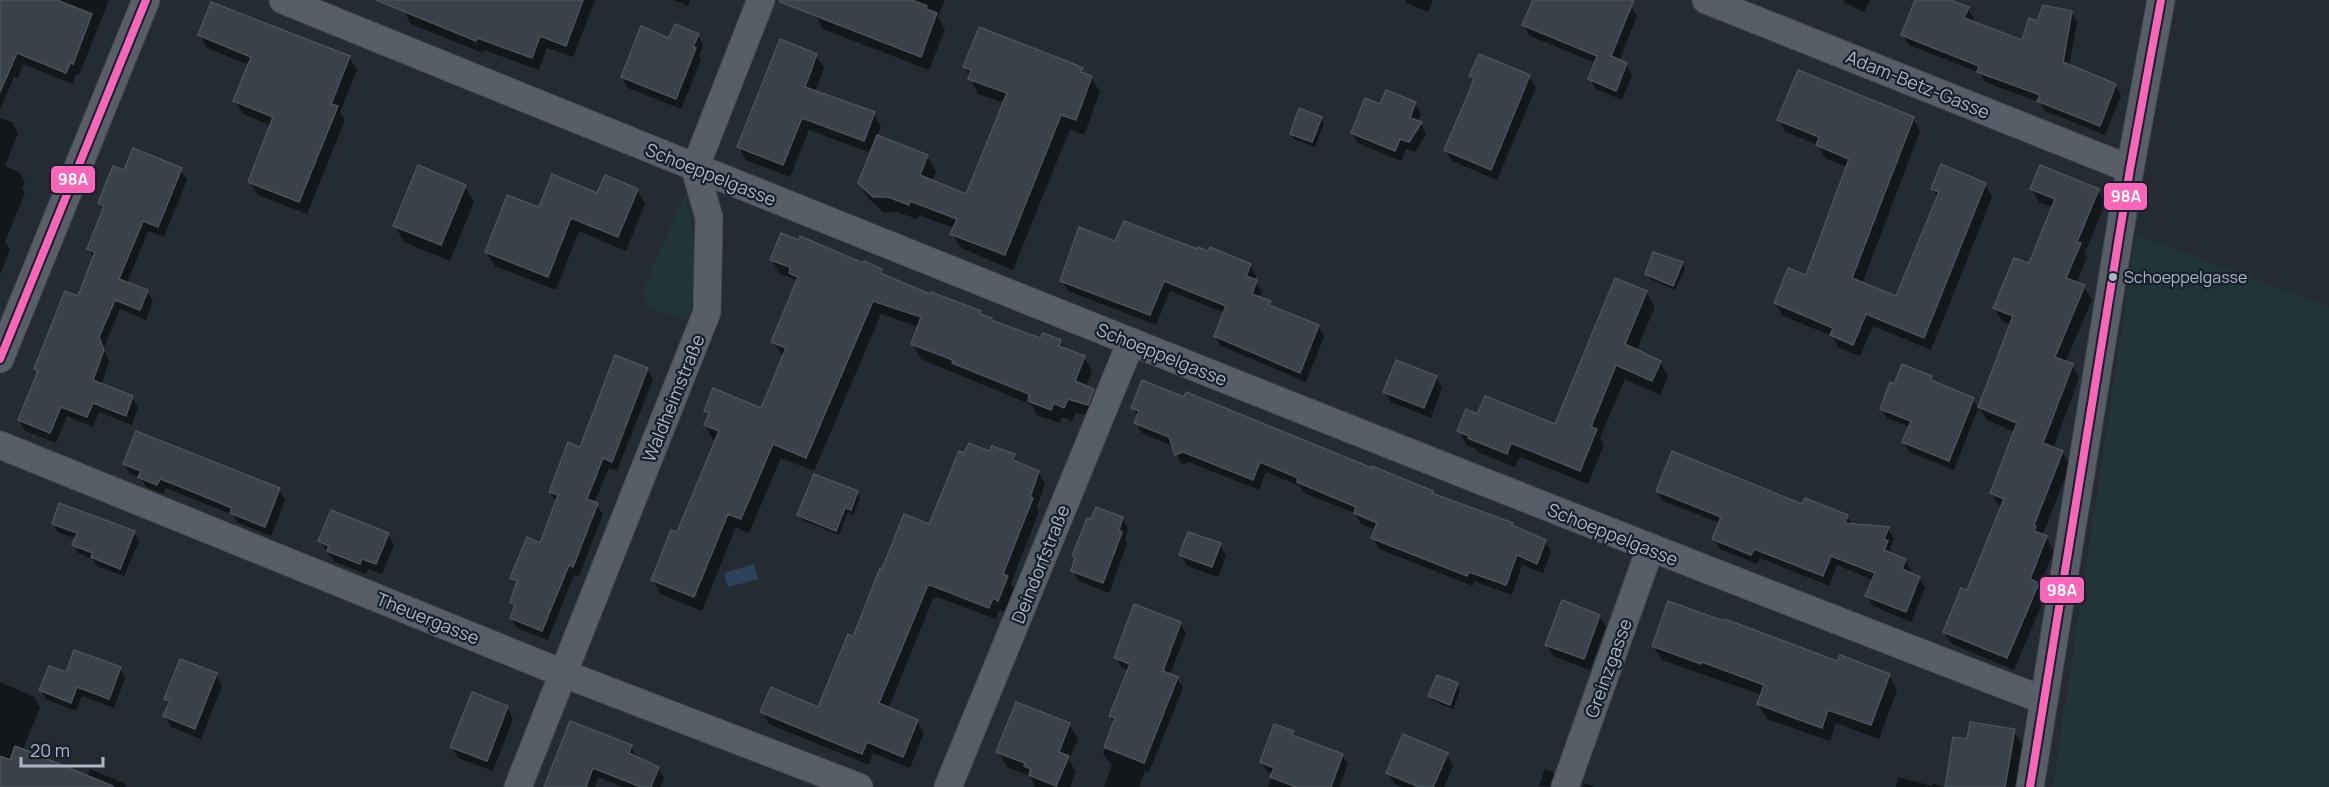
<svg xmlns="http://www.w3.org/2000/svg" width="2329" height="787" font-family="Manrope,sans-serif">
	<rect width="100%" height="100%" fill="#242b32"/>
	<!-- green -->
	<g fill="#213538">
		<path d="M685,194C693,222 704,297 685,320L651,309L648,305L642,293Z"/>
		<polygon points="2136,234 2329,307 2329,787 2053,787"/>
	</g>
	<!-- water -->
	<polygon fill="#2c425b" points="754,564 758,579 728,587 724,573"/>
	<!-- shadow -->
	<g fill="#0007" fill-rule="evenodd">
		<polygon points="22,0 109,0 79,75 76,74 73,84 23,64 18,78 14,77 0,110 0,31"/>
		<polygon points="408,0 595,0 573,57 547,48 539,70 484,50 483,53 411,24 404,11"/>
		<polygon points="673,0 690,0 688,6"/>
		<polygon points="812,0 945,0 938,17 945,29 929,70 823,29 815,14"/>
		<polygon points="1405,0 1433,0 1428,12 1407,3"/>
		<polygon points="1534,0 1617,0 1631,6 1637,16 1619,61 1626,64 1632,75 1622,100 1596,89 1590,79 1596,63 1530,36 1523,25"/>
		<polygon points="1843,0 1870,0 1864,12 1845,3"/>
		<polygon points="1917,0 1946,0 1968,9 1974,19 1972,23 2022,42 2038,23 2071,12 2077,22 2069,66 2115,85 2121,95 2105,135 2045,111 2039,102 1985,82 1980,73 1909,45 1903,35"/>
		<polygon points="200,35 349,57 357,70 340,112 345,120 307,214 258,195 250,182 271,126 243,114 235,101 249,65 207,48"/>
		<polygon points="698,35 703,45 699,56 701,60 681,109 628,88 622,77 670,39"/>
		<polygon points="816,55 824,68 815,92 874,114 881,127 877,137 927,156 936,172 932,181 967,196 1005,103 978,94 965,67 1082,70 1085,75 1091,77 1100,92 1084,135 1070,129 1013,270 961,248 952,233 954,228 919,215 917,219 897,212 883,212 868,198 859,183 871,153 809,130 790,177 746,160 739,147"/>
		<polygon points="1470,76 1529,77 1536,88 1497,180 1452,161 1446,150 1474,83"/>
		<polygon points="1415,103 1421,114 1417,122 1421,124 1426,134 1415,152 1406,149 1401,161 1358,143 1352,133 1381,106"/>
		<polygon points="0,118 12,122 18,133 5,166 19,172 25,182 22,188 25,193 5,242 10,249 0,275"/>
		<polygon points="1321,118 1324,123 1315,147 1294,139 1291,134"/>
		<polygon points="1913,118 1920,131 1862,284 1897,298 1938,198 1933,189 1985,184 1992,197 1931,350 1873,326 1860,356 1839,348 1832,336 1783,316 1775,303 1807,276 1835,206 1833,203 1847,167 1825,158 1818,145 1786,132 1779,120"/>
		<polygon points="180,170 187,180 164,237 148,231 127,283 147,291 153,301 146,320 120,309 104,348 109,362 101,385 132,397 138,408 132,425 99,412 93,427 67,416 56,443 25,431 19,420 38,374 36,369 79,298 94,259 89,249 104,210 100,203 125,172"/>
		<polygon points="465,186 474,202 450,261 404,242 395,226"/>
		<polygon points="2032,189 2097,190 2105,203 2085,253 2087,257 2077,282 2084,287 2092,300 2065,363 2072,365 2079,378 2053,449 2062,452 2070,465 2042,536 2046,538 2054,551 2039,586 2045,597 2014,670 1952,644 1944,632 1968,592 2002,507 1999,506 1991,493 2015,432 1987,420 1979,407 2012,325 2002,321 1994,308 2030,265 2053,207 2039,202"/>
		<polygon points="637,190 645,204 626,251 579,231 556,290 495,266 486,251 540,209 598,195"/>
		<polygon points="1116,243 1198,251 1250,265 1256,276 1254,280 1262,292 1259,298 1270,302 1273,308 1318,326 1324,337 1306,382 1221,346 1215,336 1225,313 1170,291 1156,325 1068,291 1062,281"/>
		<polygon points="772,260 863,265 881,270 885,277 931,296 980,312 983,316 991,320 993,323 1041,340 1060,341 1065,349 1084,357 1092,371 1086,387 1093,391 1102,405 1096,418 1076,413 1072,421 1063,417 1059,423 1037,415 1032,405 921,359 913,344 919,327 881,314 814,471 781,458 749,533 736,527 702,611 661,594 653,580 678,534 716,441 713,440 705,425 709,417 706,411 762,410 784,357 773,342 797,284 794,279 780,274"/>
		<polygon points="1682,263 1685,268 1675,290 1650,279 1647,274"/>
		<polygon points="1646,292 1655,307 1636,351 1660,362 1668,376 1660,395 1625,379 1600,438 1604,445 1588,484 1520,457 1515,467 1478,452 1476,449 1467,446 1459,431 1478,416 1556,426"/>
		<polygon points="647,369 653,379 617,471 609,468 594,503 603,514 579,576 574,575 548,640 517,628 511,618 515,608 511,602 517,586 512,578 541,545 557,503 550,492 580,449"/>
		<polygon points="1436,377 1442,388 1431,418 1391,402 1385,392"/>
		<polygon points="1931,377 1935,383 1973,399 1978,409 1954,470 1909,452 1904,442 1910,427 1887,418 1882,409 1895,385"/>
		<polygon points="1133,408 1372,470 1512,525 1514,528 1545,541 1551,552 1543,573 1522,565 1512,595 1474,581 1473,586 1379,549 1373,538 1376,530 1361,524 1355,513 1304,493 1300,486 1266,472 1259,490 1189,462 1182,465 1173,446 1142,433 1136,423 1138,417"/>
		<path d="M990,453L1014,456L1018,464L1038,472L1045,484L1037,507L1039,511L1011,583L1014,589L1005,612L999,610L996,619L937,597L933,599L888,709L917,721L924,733L910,768L873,753L869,765L769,724L762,712L819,709L854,639L883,571L930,526L965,454ZM1035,478H1038L1029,504L1026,503Z"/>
		<polygon points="124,464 279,490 285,500 271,536 238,523 233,515 166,488 163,494 146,487 141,478 130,474"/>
		<polygon points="1657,491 1803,506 1847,516 1852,525 1888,529 1894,539 1890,548 1892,555 1905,560 1911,570 1909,574 1919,578 1925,588 1911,622 1873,606 1867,596 1873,580 1837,565 1829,586 1760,558 1757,564 1720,549 1714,539 1720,523 1663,501"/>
		<polygon points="857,492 860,498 853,515 848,512 839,535 802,520 799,515"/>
		<polygon points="1122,518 1128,529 1125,539 1127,544 1109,593 1079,581 1072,570 1076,560 1073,556"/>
		<polygon points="53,524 134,532 139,541 124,576 97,566 93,559 78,553 74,544 76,539 58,532"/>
		<polygon points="388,534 394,545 382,574 368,569 366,574 335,562 319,541"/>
		<polygon points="1220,545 1226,556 1218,577 1187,566 1181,555"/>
		<polygon points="1599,616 1606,627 1590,670 1553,656 1547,645"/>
		<polygon points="1180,623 1186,633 1170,675 1177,678 1183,688 1149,772 1145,771 1139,787 1104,787 1112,765 1103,754 1115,724 1110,716 1129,670 1122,668 1116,658"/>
		<polygon points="1725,623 1838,663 1889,675 1897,690 1879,739 1836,723 1830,741 1767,719 1758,704 1762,695 1662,660 1653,646"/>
		<polygon points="120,668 125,678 114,708 82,696 76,711 46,699 41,690 66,674"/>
		<polygon points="216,675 222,686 201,739 171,727 165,716 170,705 166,699"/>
		<polygon points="0,682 34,697 40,708 22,751 87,777 90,769 124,783 127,787 0,787"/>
		<polygon points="1457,684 1460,690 1453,709 1433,701 1430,696"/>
		<polygon points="507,708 513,719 493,771 458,758 452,747"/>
		<polygon points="1069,724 1078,739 1069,760 1076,772 1070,787 1035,787 1030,776 1007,767 998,751"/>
		<polygon points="2014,731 2022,745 2015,787 1947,787 1969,741"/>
		<polygon points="1293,732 1296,738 1342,755 1348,764 1339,787 1268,787 1273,774 1267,772 1262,762"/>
		<polygon points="631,747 637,757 658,768 664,778 660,787 623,787 598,777 595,787 546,787"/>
		<polygon points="1447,755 1453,766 1444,787 1402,787 1395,784 1388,773"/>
		<polygon points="1545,769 1553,772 1556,777 1554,787 1539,786"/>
		<polygon points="1898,777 1932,786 1933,783 1943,787 1896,787"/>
		<polygon points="1585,783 1595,787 1582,787"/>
	</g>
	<!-- building -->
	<g fill="#3b4249" stroke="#4b525a" stroke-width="1.5">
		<polygon points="0,0 57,0 92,14 73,64 70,63 66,73 17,53 0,92"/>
		<polygon points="376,0 583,0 566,46 540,36 532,58 477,38 476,41"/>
		<polygon points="780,0 912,0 927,6 926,9 937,13 921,57 780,2"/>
		<polygon points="1533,0 1634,0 1611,56 1627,63 1616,91 1588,79 1597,56 1522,25"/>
		<polygon points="1915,0 1950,0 1969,7 1964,18 2022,40 2029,18 2037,21 2043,5 2072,11 2063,62 2116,84 2100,126 2037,101 2040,95 1977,72 1979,66 1901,35"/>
		<polygon points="211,2 350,56 331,104 338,106 299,202 248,182 273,117 233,101 251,57 198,35"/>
		<polygon points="675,24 699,34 693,47 696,48 676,99 621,77 641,26 669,38"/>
		<polygon points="979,27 1069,62 1083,68 1081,72 1092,76 1076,120 1061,115 1005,255 950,234 957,219 910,201 909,205 888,197 873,197 858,183 877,135 928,155 920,175 966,194 1007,93 968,79 971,70 963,67"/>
		<polygon points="780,39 817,54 805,87 875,112 864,141 802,118 783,165 737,147"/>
		<polygon points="1479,54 1530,75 1491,170 1444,150 1469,92 1474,78 1469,76"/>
		<polygon points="1798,70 1914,117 1852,278 1896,296 1939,192 1931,189 1941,164 1986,183 1924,338 1866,314 1853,345 1830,335 1833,328 1774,303 1788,268 1806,275 1849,159 1816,145 1819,137 1777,120"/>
		<polygon points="1386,90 1416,102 1410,118 1422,122 1409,142 1400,139 1395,151 1351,133 1365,98 1380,104"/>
		<polygon points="1299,108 1322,117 1312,142 1290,134"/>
		<polygon points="133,148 182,168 158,227 143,221 119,279 148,290 140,310 115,300 99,337 104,350 93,380 133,396 126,416 93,403 87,417 61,407 50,433 18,420 38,371 34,369 65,291 78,296 95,252 87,249 104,206 98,203 113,166 124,170"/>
		<polygon points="418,165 466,185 441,245 393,226"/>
		<polygon points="2040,165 2099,189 2077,242 2081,243 2066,278 2085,285 2055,357 2073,364 2043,443 2063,451 2034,525 2036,526 2034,531 2047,536 2030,579 2039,583 2007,658 1943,632 1961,588 1967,590 2004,499 1990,493 2017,423 1978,407 2013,316 1993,308 2014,258 2029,263 2055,199 2030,189"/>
		<polygon points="552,174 597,193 605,175 638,189 618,237 571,218 548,277 485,252 507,195 539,207"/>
		<polygon points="1124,221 1197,249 1198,247 1208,251 1210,247 1251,264 1246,276 1257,280 1252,294 1271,301 1269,305 1319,325 1300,373 1214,336 1226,306 1164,281 1150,315 1060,281 1079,227 1115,241"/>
		<polygon points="781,233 799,240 800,236 863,263 864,261 882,269 880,273 930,294 931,292 981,311 980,314 992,318 991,320 1040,338 1043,333 1061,340 1059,346 1085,356 1075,381 1094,389 1088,405 1068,399 1064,408 1054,403 1051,410 1028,401 1029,394 952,363 953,360 911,344 921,317 873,301 806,458 773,444 741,519 728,514 694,597 651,580 671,530 677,532 719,431 704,425 709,413 704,411 713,388 761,408 786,348 771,342 798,277 789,273 790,267 770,260"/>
		<polygon points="1653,252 1683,262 1673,286 1645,274"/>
		<polygon points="1615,278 1647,291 1625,344 1661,361 1652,381 1616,365 1591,427 1597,429 1580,471 1511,443 1507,454 1468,438 1469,436 1457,431 1466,409 1477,414 1485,396 1555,424"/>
		<polygon points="615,355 648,368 612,462 603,458 587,499 598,503 573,567 569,565 542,631 510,618 515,605 510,602 517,581 510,578 527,537 540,543 558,495 549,492 568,442 580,447"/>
		<polygon points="1396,360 1437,376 1424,408 1383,392"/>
		<polygon points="1902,364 1932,376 1931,380 1974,398 1949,461 1902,442 1911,421 1880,409 1890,382 1894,384"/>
		<polygon points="1142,380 1184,397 1186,392 1372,468 1372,466 1433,491 1432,493 1513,523 1512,525 1546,540 1537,564 1517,555 1506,585 1469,572 1467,576 1371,538 1377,523 1354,513 1356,507 1297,482 1298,478 1260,462 1253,480 1183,452 1175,455 1169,437 1134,423 1139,411 1131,408"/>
		<polygon points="136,431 280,488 265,527 230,513 232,508 176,485 160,479 157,485 138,477 141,471 123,464"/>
		<polygon points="969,443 989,451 992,446 1015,454 1013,460 1039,471 1030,496 1033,498 1003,574 1008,576 998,601 993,598 989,608 930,585 927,587 879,703 918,720 903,757 867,742 862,754 760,712 771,687 818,707 848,634 853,637 880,568 882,569 904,514 929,524 959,451 964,453"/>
		<polygon points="1672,451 1802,504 1805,498 1848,515 1845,523 1889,527 1884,539 1888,541 1884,550 1906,559 1902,569 1920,577 1906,612 1865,596 1875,573 1831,556 1823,576 1754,549 1751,555 1712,539 1721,517 1656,491"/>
		<polygon points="814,474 858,491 851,510 845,508 836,531 797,515"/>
		<polygon points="59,503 135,531 120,569 91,557 93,553 72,545 77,533 52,524"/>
		<polygon points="1096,507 1123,517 1119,530 1122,532 1103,583 1071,571 1075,558 1072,556 1087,518 1091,519"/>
		<polygon points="331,510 389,533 376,564 362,559 360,564 327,551 329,546 318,541"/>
		<polygon points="1188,532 1221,543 1212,567 1179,555"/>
		<polygon points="1562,600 1600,615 1584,659 1545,645"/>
		<polygon points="1668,601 1724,621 1725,619 1837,661 1840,655 1890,674 1871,725 1828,710 1822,728 1786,715 1757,704 1764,685 1702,662 1701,664 1652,646"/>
		<polygon points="1134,604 1181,622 1163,671 1178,677 1144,763 1104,747 1115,718 1109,716 1130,664 1114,658"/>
		<polygon points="74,650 121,667 109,699 77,687 71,703 39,690 49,666 66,672"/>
		<polygon points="180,659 217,673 195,729 163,716 170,701 164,699"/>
		<polygon points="1437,675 1458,683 1450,705 1428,696"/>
		<polygon points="472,692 508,706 487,761 450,747"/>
		<polygon points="1016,702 1070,723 1059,752 1069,756 1056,786 1029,775 1031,769 1024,766 1025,763 996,752"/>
		<polygon points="570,721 632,745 629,753 659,767 651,787 641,787 593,768 586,787 544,787"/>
		<polygon points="1970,722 2015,729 2005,787 1945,787 1953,737 1967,739"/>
		<polygon points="1274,724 1294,731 1292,735 1343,754 1331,787 1296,787 1270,777 1274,768 1260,762"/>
		<polygon points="1403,734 1448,753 1433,787 1419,787 1386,773"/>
		<polygon points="15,746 113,786 113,787 0,787 0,756 10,760"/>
	</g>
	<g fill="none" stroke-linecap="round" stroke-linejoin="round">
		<!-- minor casing -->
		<g stroke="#42474d" stroke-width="29">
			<g id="minor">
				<path d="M283,0C868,238 1454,473 2043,700"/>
				<polyline points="1706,0 2130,169"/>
				<polyline points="0,359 146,0"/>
				<polyline points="0,445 562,673 859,787"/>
				<polyline points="518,787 707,312 709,218 695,168 761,0"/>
				<polyline points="948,787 1131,342"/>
				<polyline points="1565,787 1650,549"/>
				<polyline points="2030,787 2130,169 2161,0"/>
			</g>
		</g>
		<!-- minor -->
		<use href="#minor" stroke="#585e68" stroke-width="27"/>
		<!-- bus-1 casing -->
		<g stroke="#17212d" stroke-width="12">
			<g id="bus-1">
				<polyline points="0,359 146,0"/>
				<polyline points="2030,787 2130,169 2161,0"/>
			</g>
		</g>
		<!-- bus-1 -->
		<use href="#bus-1" stroke="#fa66b7" stroke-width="8"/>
	</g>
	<!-- markers -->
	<circle fill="#abb6c6" stroke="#17212d" stroke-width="2" cx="2113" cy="277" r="5"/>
	<g text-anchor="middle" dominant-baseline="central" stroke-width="4.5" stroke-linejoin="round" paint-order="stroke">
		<!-- bus labels -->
		<g font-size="16" fill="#abb6c6" stroke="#17212d" text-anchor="start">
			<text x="2124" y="277">Schoeppelgasse</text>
		</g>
		<!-- street labels -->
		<g font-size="18" fill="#abb6c6" stroke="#17212d">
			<text transform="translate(1918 84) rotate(22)">Adam-Betz-Gasse</text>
			<text transform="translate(711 174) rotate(22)">Schoeppelgasse</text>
			<text transform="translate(1162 354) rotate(22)">Schoeppelgasse</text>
			<text transform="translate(673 398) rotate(-68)">Waldheimstraße</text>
			<text transform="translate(1613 534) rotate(22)">Schoeppelgasse</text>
			<text transform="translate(1040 564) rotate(-68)">Deindorfstraße</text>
			<text transform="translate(428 618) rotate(22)">Theuergasse</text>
			<text transform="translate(1608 668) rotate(-70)">Greinzgasse</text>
		</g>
	</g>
	<g stroke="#17212d" stroke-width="2">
		<rect x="50" y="165" width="46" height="29" rx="6" fill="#fa66b7"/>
		<rect x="2103" y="182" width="45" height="29" rx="6" fill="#fa66b7"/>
		<rect x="2039" y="576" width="46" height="28" rx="6" fill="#fa66b7"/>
	</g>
	<g font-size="16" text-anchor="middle" font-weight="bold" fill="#fff">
		<text x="73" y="185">98A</text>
		<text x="2126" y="202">98A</text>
		<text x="2062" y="596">98A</text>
	</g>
	<!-- scale -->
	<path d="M21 757v9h82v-9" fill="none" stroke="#abb6c6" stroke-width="3"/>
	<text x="30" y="757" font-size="18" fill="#abb6c6" stroke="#17212d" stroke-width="4.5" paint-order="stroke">20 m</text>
</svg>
